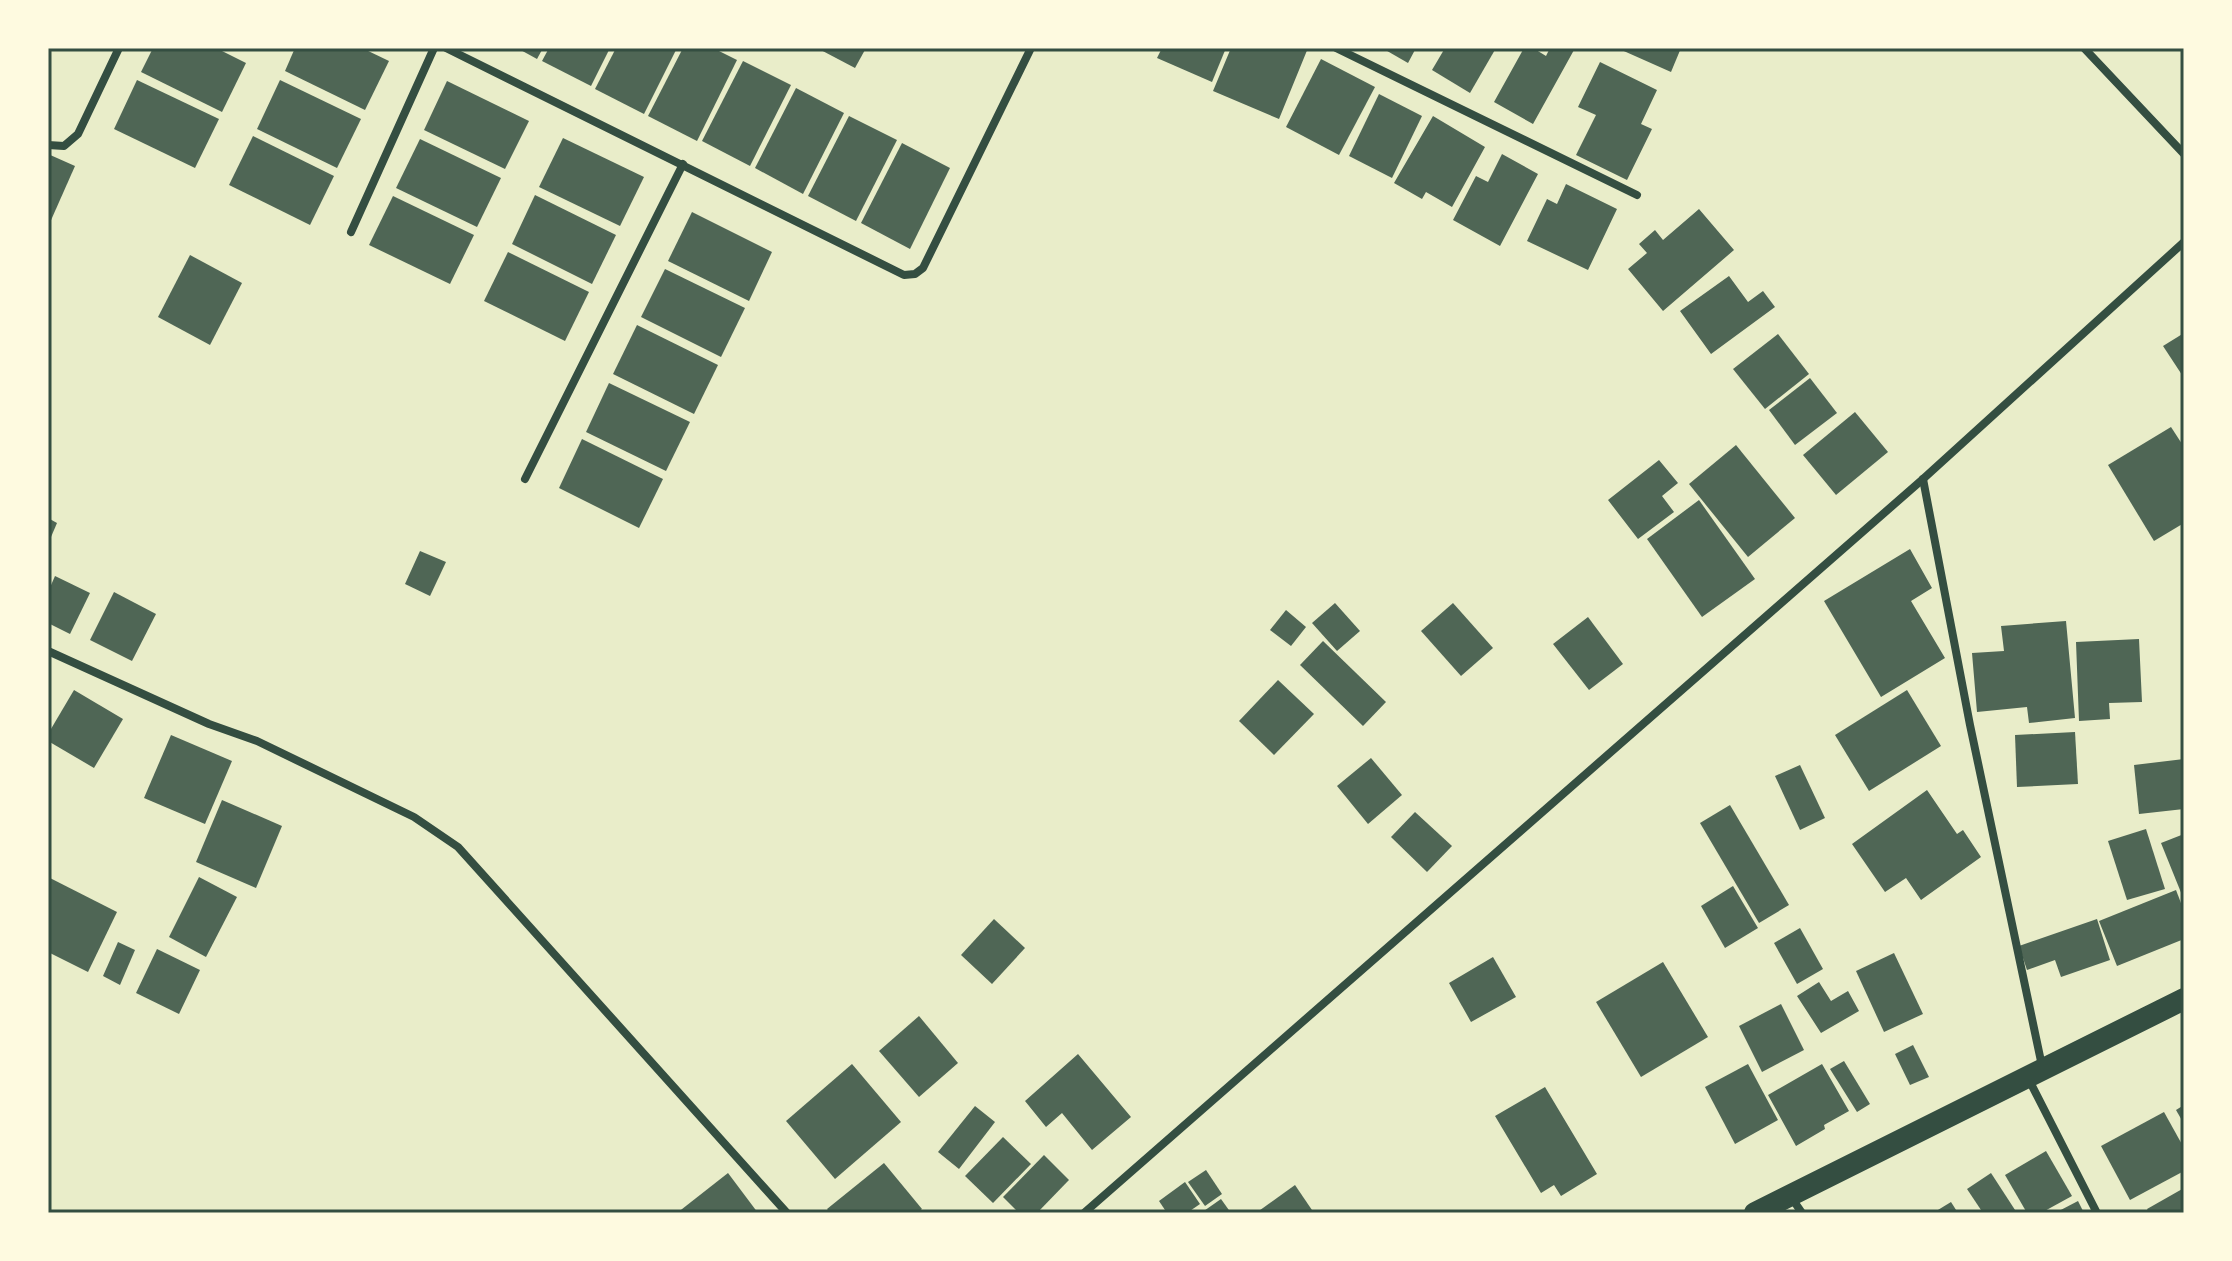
<svg xmlns="http://www.w3.org/2000/svg" width="2232" height="1261" font-family="Poppins,sans-serif">
	<rect width="100%" height="100%" fill="#e9edc9"/>
	<!-- building -->
	<g fill="#4f6655">
		<polygon points="153,48 216,48 246,63 222,112 141,72"/>
		<polygon points="295,48 362,48 389,61 365,110 285,71"/>
		<polygon points="517,48 543,48 537,59"/>
		<polygon points="549,48 610,48 591,86 542,61"/>
		<polygon points="616,48 677,48 644,114 595,89"/>
		<polygon points="683,48 713,48 737,60 697,141 648,116"/>
		<polygon points="817,48 866,48 855,68"/>
		<polygon points="1162,48 1226,48 1212,82 1157,58"/>
		<polygon points="1231,48 1239,48 1247,51 1249,48 1308,48 1279,119 1213,91"/>
		<polygon points="1382,48 1416,48 1408,63"/>
		<polygon points="1445,48 1496,48 1470,93 1432,70"/>
		<polygon points="1524,48 1533,48 1546,56 1550,48 1570,48 1574,50 1533,124 1494,102"/>
		<polygon points="1617,48 1681,48 1671,72"/>
		<polygon points="1321,59 1375,87 1339,155 1286,127"/>
		<polygon points="743,61 791,85 750,166 702,141"/>
		<polygon points="1600,62 1657,90 1641,124 1652,129 1627,180 1576,155 1596,115 1578,107"/>
		<polygon points="137,80 219,119 195,168 114,129"/>
		<polygon points="280,80 361,119 337,168 257,129"/>
		<polygon points="447,81 529,121 505,169 424,130"/>
		<polygon points="796,88 844,113 803,194 755,168"/>
		<polygon points="1379,94 1422,116 1392,178 1349,156"/>
		<polygon points="849,116 897,140 856,221 808,196"/>
		<polygon points="1433,116 1485,147 1452,207 1426,192 1422,199 1394,183"/>
		<polygon points="253,136 334,176 310,225 229,185"/>
		<polygon points="563,138 644,177 620,226 539,187"/>
		<polygon points="420,139 501,178 477,227 396,188"/>
		<polygon points="902,143 950,168 910,249 861,223"/>
		<polygon points="48,154 75,166 48,227"/>
		<polygon points="1502,154 1538,174 1500,246 1453,220 1476,176 1488,182"/>
		<polygon points="1566,184 1617,209 1588,270 1527,241 1547,199 1557,204"/>
		<polygon points="535,195 616,235 592,284 512,244"/>
		<polygon points="393,196 474,235 450,284 369,245"/>
		<polygon points="1699,209 1734,250 1663,311 1628,269 1647,253 1639,244 1655,230 1663,240"/>
		<polygon points="692,212 772,252 749,301 668,261"/>
		<polygon points="508,252 589,292 565,341 484,301"/>
		<polygon points="190,255 242,283 210,345 158,317"/>
		<polygon points="665,269 745,308 721,357 641,317"/>
		<polygon points="1729,276 1748,302 1763,291 1775,307 1711,354 1680,311"/>
		<polygon points="637,325 718,365 694,414 613,374"/>
		<polygon points="2184,333 2184,378 2163,346"/>
		<polygon points="1778,334 1809,374 1765,409 1733,369"/>
		<polygon points="1810,378 1837,413 1795,445 1769,410"/>
		<polygon points="609,383 690,422 666,471 586,432"/>
		<polygon points="1855,412 1888,452 1836,495 1803,455"/>
		<polygon points="2171,427 2184,447 2184,523 2154,541 2108,465"/>
		<polygon points="582,439 663,479 639,528 559,488"/>
		<polygon points="1736,445 1795,518 1748,557 1689,484"/>
		<polygon points="1659,460 1678,483 1662,496 1674,512 1638,539 1608,500"/>
		<polygon points="1699,500 1755,579 1702,617 1647,539"/>
		<polygon points="48,518 57,523 48,544"/>
		<polygon points="1910,549 1932,588 1911,601 1945,658 1881,697 1824,601"/>
		<polygon points="420,551 446,562 430,596 405,584"/>
		<polygon points="55,576 90,593 70,634 48,623 48,592"/>
		<polygon points="114,592 156,614 132,661 90,640"/>
		<polygon points="1335,603 1360,631 1337,651 1312,623"/>
		<polygon points="1453,603 1493,648 1461,676 1421,631"/>
		<polygon points="1286,610 1306,627 1291,646 1270,630"/>
		<polygon points="1588,617 1623,664 1589,690 1553,644"/>
		<polygon points="2066,621 2075,718 2029,723 2027,707 1977,712 1972,653 2004,651 2001,626"/>
		<polygon points="2139,639 2142,702 2109,703 2110,719 2079,721 2076,642"/>
		<polygon points="1323,641 1386,702 1363,726 1300,665"/>
		<polygon points="1278,680 1314,714 1274,755 1239,721"/>
		<polygon points="74,690 123,719 94,768 48,741 48,734"/>
		<polygon points="1907,690 1941,746 1869,791 1835,735"/>
		<polygon points="2075,732 2078,784 2017,787 2015,735"/>
		<polygon points="171,735 232,761 205,824 144,798"/>
		<polygon points="1371,758 1402,795 1368,824 1337,786"/>
		<polygon points="2184,759 2184,809 2139,814 2134,765"/>
		<polygon points="1800,765 1825,818 1800,830 1775,776"/>
		<polygon points="1927,790 1957,834 1963,830 1981,857 1921,900 1906,878 1885,892 1852,844"/>
		<polygon points="222,800 282,826 256,888 196,862"/>
		<polygon points="1730,805 1789,905 1759,923 1700,823"/>
		<polygon points="1415,812 1452,846 1427,872 1391,837"/>
		<polygon points="2146,829 2165,889 2127,900 2108,841"/>
		<polygon points="2184,834 2184,900 2161,843"/>
		<polygon points="48,877 117,912 88,972 48,952"/>
		<polygon points="199,877 237,897 206,957 169,937"/>
		<polygon points="1733,886 1758,928 1725,948 1701,906"/>
		<polygon points="2176,890 2184,911 2184,939 2117,966 2099,921"/>
		<polygon points="994,919 1025,948 992,984 961,955"/>
		<polygon points="2097,919 2110,960 2061,977 2055,960 2027,970 2019,946"/>
		<polygon points="1800,928 1823,969 1797,984 1774,943"/>
		<polygon points="118,942 135,950 120,985 103,976"/>
		<polygon points="157,949 200,970 179,1014 136,993"/>
		<polygon points="1894,953 1923,1014 1884,1032 1856,971"/>
		<polygon points="1493,957 1516,997 1471,1022 1449,983"/>
		<polygon points="1663,962 1708,1037 1641,1077 1596,1002"/>
		<polygon points="1819,982 1831,1001 1848,991 1859,1011 1821,1033 1797,996"/>
		<polygon points="1781,1004 1804,1050 1762,1072 1739,1026"/>
		<polygon points="919,1016 958,1063 919,1097 879,1051"/>
		<polygon points="1913,1045 1929,1077 1910,1085 1895,1054"/>
		<polygon points="1078,1054 1131,1117 1092,1150 1062,1113 1046,1127 1025,1101"/>
		<polygon points="1844,1061 1870,1104 1857,1112 1830,1069"/>
		<polygon points="852,1064 901,1122 835,1179 786,1121"/>
		<polygon points="1748,1064 1778,1120 1735,1144 1705,1087"/>
		<polygon points="1822,1064 1849,1111 1824,1125 1825,1129 1796,1146 1768,1095"/>
		<polygon points="1545,1087 1597,1174 1561,1196 1554,1185 1541,1193 1495,1116"/>
		<polygon points="2184,1105 2184,1124 2176,1110"/>
		<polygon points="975,1106 995,1122 959,1169 938,1152"/>
		<polygon points="2164,1112 2184,1148 2184,1171 2130,1200 2101,1146"/>
		<polygon points="1003,1137 1031,1164 993,1203 965,1176"/>
		<polygon points="2046,1151 2072,1196 2041,1213 2027,1213 2005,1175"/>
		<polygon points="1044,1155 1069,1180 1037,1213 1019,1213 1003,1197"/>
		<polygon points="884,1163 922,1209 917,1213 830,1213 827,1209"/>
		<polygon points="1206,1170 1222,1194 1205,1206 1188,1182"/>
		<polygon points="728,1173 758,1213 677,1213"/>
		<polygon points="1991,1173 2017,1213 1983,1213 1967,1189"/>
		<polygon points="1185,1182 1200,1204 1187,1213 1167,1213 1159,1201"/>
		<polygon points="1295,1185 1314,1213 1256,1213"/>
		<polygon points="2184,1188 2184,1213 2149,1213 2147,1209"/>
		<polygon points="1221,1199 1231,1213 1201,1213"/>
		<polygon points="2078,1201 2084,1213 2055,1213"/>
		<polygon points="1951,1202 1958,1213 1933,1213"/>
	</g>
	<g fill="none" stroke-linecap="round" stroke-linejoin="round">
		<!-- minor -->
		<g stroke="#344e41" stroke-width="8">
			<polyline points="446,48 904,275 915,274 923,268 1031,48"/>
			<polyline points="1336,48 1637,195"/>
			<polyline points="2084,48 2184,154"/>
			<polyline points="48,145 64,146 78,134 119,48"/>
			<polyline points="351,232 434,48"/>
			<polyline points="525,479 683,164"/>
			<polyline points="1923,479 1970,725 2042,1066"/>
			<polyline points="48,651 209,724 257,741 414,817 458,847 787,1213"/>
			<polyline points="2028,1078 2097,1213"/>
			<polyline points="1791,1197 1802,1213"/>
			<polyline points="1084,1213 1923,479 2184,242"/>
		</g>
		<!-- trunk -->
		<polyline stroke="#344e41" stroke-width="22" points="1755,1213 2184,999"/>
	</g>
	<!-- border -->
	<rect width="2232" height="1261" fill="none" stroke="#fefae0" stroke-width="100"/>
	<rect x="50" y="50" width="2132" height="1161" fill="none" stroke="#344e41" stroke-width="3"/>
</svg>
